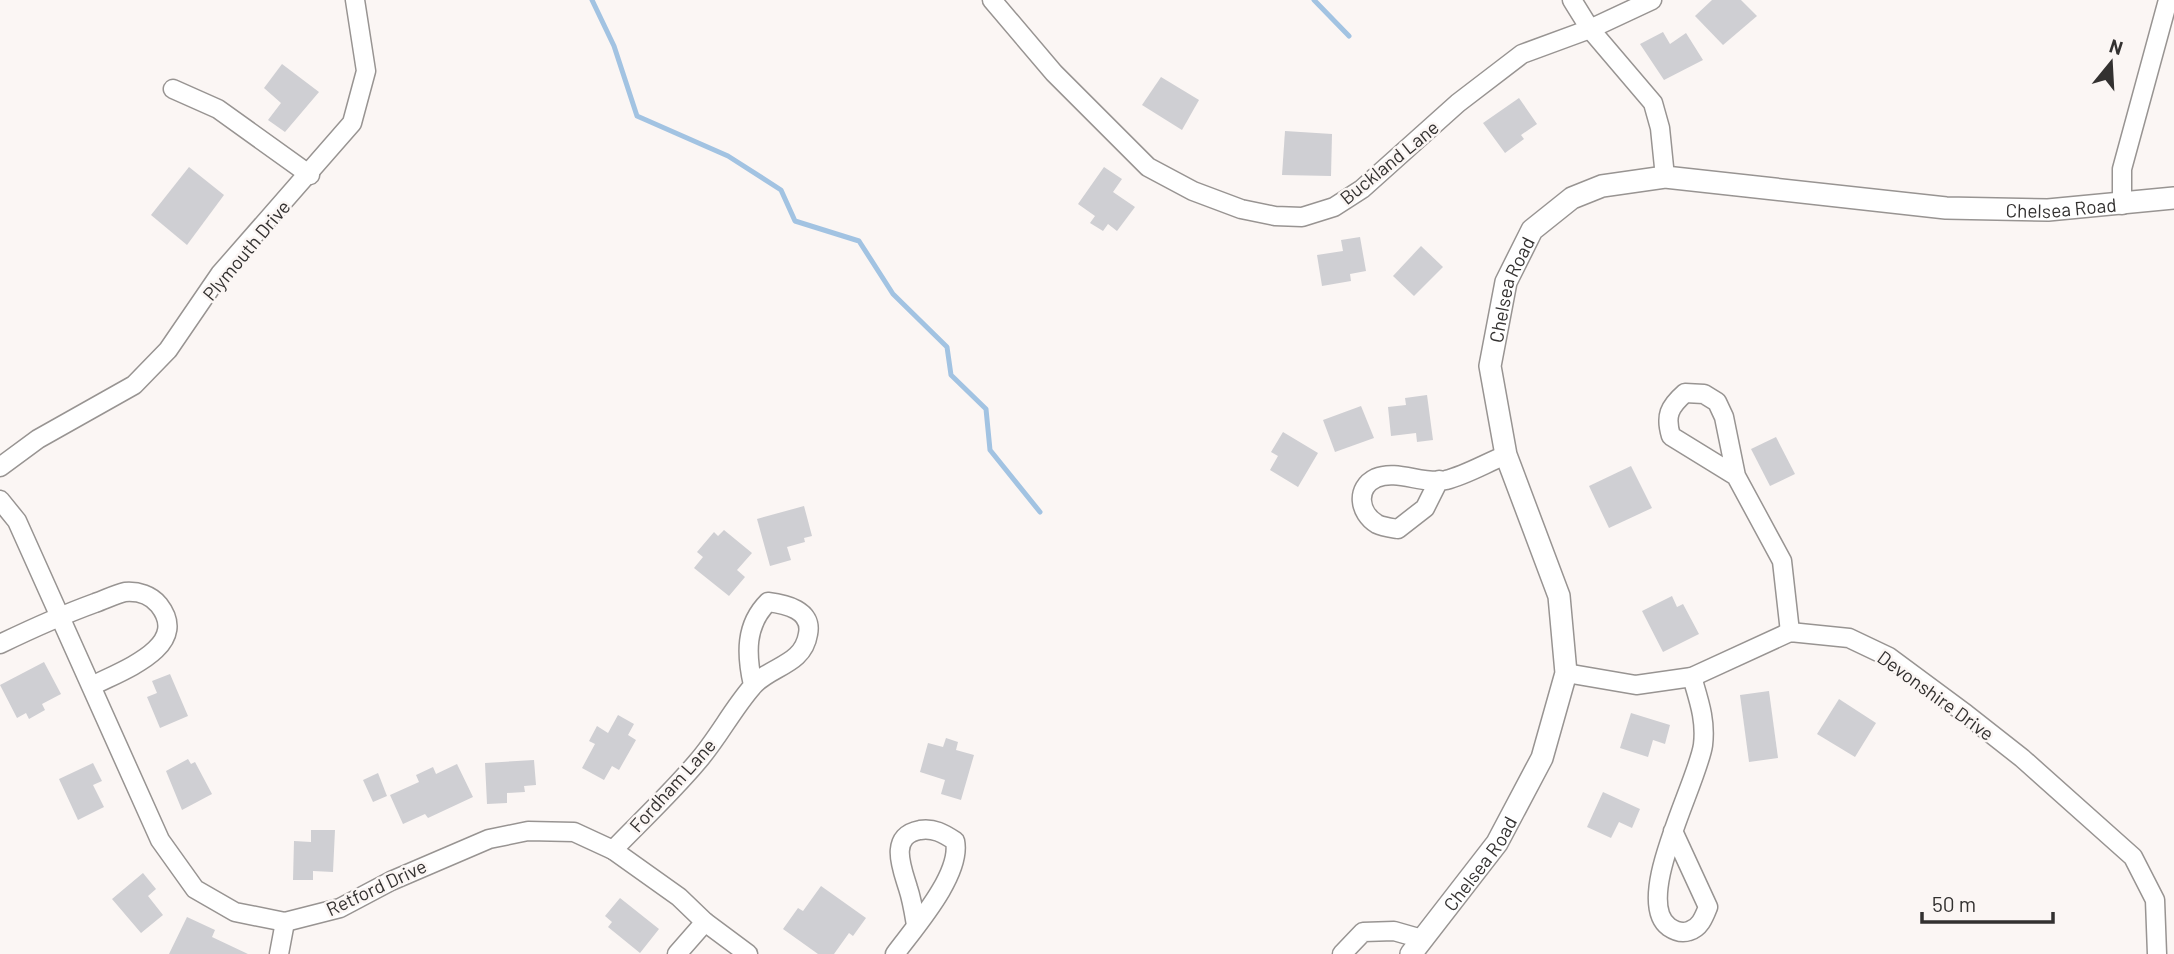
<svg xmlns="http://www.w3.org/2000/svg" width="2174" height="954" font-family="Barlow,sans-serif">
	<rect width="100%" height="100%" fill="#fbf6f4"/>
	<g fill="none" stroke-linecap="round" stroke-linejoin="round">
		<!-- stream -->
		<g stroke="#a2c3e2" stroke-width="5">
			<polyline points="592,0 614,46 637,116 728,156 781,190 795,221 859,241 893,294 947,347 951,375 986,409 990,450 1040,512"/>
			<polyline points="1314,0 1349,36"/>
		</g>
	</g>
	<!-- building -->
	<g fill="#cfcfd3">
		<polygon points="1712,0 1741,0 1757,16 1723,45 1695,16"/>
		<polygon points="1663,32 1670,44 1686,33 1703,60 1664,80 1640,44"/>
		<polygon points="282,64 319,92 285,132 268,120 281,103 264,88"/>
		<polygon points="1161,77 1199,100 1182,130 1142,105"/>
		<polygon points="1519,98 1537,124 1521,135 1524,139 1505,153 1483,123"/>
		<polygon points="1285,131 1332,134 1331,176 1282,175"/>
		<polygon points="189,167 224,195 187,245 151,215"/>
		<polygon points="1104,167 1122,179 1113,192 1135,207 1117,231 1108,224 1103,231 1090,223 1095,216 1078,204"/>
		<polygon points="1360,237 1366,271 1350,274 1351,281 1322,286 1317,255 1343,251 1341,240"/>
		<polygon points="1421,246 1443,267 1414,296 1393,276"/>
		<polygon points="1427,395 1433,440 1417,442 1416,433 1391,436 1388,407 1406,405 1405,398"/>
		<polygon points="1361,406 1374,438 1335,452 1323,420"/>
		<polygon points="1283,432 1318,453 1298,487 1270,470 1278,456 1271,452"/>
		<polygon points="1776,437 1795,474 1770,486 1751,449"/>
		<polygon points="1631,466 1652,508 1609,528 1589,486"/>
		<polygon points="804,506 812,536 804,538 805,542 787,547 791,560 770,566 757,519"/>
		<polygon points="724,530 752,553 737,570 745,577 729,596 694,568 703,557 697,552 714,532 718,536"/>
		<polygon points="1672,596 1677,607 1683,604 1699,634 1663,652 1642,611"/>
		<polygon points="44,662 61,694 42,704 45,710 29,719 26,713 17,718 0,685"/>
		<polygon points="170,674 188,716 160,728 147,697 157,693 152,681"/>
		<polygon points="1769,691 1778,758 1749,762 1740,695"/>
		<polygon points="1839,699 1876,723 1855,757 1817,734"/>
		<polygon points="1631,713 1670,725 1665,744 1653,740 1648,757 1620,748"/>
		<polygon points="618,715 634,724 628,735 636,740 619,770 612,766 604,780 582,768 595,744 589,741 597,726 608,733"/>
		<polygon points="946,738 958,742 956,750 974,755 961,800 941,794 945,780 920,772 928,743 943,747"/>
		<polygon points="188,759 191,764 195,762 212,794 182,810 166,771"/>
		<polygon points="534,760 536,785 524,786 525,792 507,793 507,803 487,804 485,763"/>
		<polygon points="93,763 102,781 93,785 104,807 78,820 59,779"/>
		<polygon points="457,764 473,797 428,818 425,814 403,824 390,795 419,782 416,775 433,767 436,774"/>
		<polygon points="378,773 387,796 373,802 363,780"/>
		<polygon points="1603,792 1640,809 1632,828 1619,822 1611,838 1587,827"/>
		<polygon points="311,830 335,830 333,872 313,871 313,880 293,880 294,841 311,842"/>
		<polygon points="143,873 156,889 148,896 163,915 141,933 112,899"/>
		<polygon points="821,886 866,918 853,936 849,933 834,954 818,954 783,929 798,908 803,911"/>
		<polygon points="620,898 659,929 640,953 608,927 612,922 605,916"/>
		<polygon points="187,917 215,930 212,937 248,954 169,954"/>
	</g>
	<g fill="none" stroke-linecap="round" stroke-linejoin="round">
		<!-- minor casing -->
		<g stroke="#989492" stroke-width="21">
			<g id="minor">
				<polyline points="992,0 1054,73 1148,167 1193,191 1241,209 1275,216 1302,217 1334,207 1362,189 1458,103 1522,54 1590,29 1652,0"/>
				<polyline points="1572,0 1590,29 1653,103 1660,128 1665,177"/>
				<polyline points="173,89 218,109 310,175"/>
				<polyline points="2122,205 2122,169 2168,0"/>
				<polyline points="0,467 38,439 134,385 168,350 220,274 352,123 366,71 355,0"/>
				<path d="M1736,476L1671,436C1665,416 1669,407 1685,393L1704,394L1717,402L1724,417L1736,476L1782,561L1790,632"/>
				<path d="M1439,480L1425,508L1398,529C1392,528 1383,527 1377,524C1359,513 1355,488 1376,478C1397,469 1423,485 1446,480C1466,475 1486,463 1506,455"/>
				<polyline points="0,500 17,521 160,840 195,889 235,912 285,922 340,908 391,881 489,839 528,831 574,832 613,850 679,897 705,922 748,954"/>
				<path d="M0,644C31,629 62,615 95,603C104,600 116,594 125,592C138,591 151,595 159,605C192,647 120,671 92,686"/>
				<polyline points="1566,673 1636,685 1692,677 1790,632 1849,638 1889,657 1966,714 2022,758 2133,857 2155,900 2157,954"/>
				<path d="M1673,831L1708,907C1704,917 1700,928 1689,931C1681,934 1675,931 1669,927C1632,900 1698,782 1703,745C1706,720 1699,701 1692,677"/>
				<path d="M613,850C641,821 672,792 698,761C718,738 732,710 752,687C769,666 803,666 808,634C813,610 785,604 768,602C745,625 746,654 753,685"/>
				<polyline points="279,954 285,922"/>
				<polyline points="677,954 705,922"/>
				<path d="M895,954C915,927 962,874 955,841C943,833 934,828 920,830C888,836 902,868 908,888C912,900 914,913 916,925"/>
				<polyline points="1342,954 1363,932 1394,931 1422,939"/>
			</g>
		</g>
		<!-- tertiary casing -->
		<g stroke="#989492" stroke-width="24">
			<g id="tertiary">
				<path id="s1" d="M1411,954L1497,843L1542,758L1566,673L1559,596L1506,455L1490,366L1506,282L1532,230L1572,198L1602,186L1665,177L1946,208L2048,210L2174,198"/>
			</g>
		</g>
		<!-- minor -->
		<use href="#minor" stroke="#fff" stroke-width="18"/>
		<!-- tertiary -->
		<use href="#tertiary" stroke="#fff" stroke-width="21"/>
	</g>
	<g text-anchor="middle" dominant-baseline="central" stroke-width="5" stroke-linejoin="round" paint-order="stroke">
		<!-- street labels -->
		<g font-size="19" fill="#333130" stroke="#fbf6f4">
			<text transform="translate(1389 162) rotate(-39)">Buckland Lane</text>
			<text stroke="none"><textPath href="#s1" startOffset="1332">Chelsea Road</textPath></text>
			<text transform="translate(246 250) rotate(-50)">Plymouth Drive</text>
			<text stroke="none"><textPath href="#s1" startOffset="723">Chelsea Road</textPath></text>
			<text transform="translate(1936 695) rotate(36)">Devonshire Drive</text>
			<text transform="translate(672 785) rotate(-48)">Fordham Lane</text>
			<text stroke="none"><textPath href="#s1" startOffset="114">Chelsea Road</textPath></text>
			<text transform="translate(376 887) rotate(-25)">Retford Drive</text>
		</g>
	</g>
	<!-- north arrow -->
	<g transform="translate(2111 63) rotate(18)" stroke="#fbf6f4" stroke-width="5" paint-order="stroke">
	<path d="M0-5L12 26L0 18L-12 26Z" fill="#333130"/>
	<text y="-10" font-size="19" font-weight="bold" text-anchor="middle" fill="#333130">N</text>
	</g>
	<!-- scale -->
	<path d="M1922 912v10h131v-10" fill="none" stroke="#333130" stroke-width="3.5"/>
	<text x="1932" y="912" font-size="21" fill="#333130" stroke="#fbf6f4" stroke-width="5" paint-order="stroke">50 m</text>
</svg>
